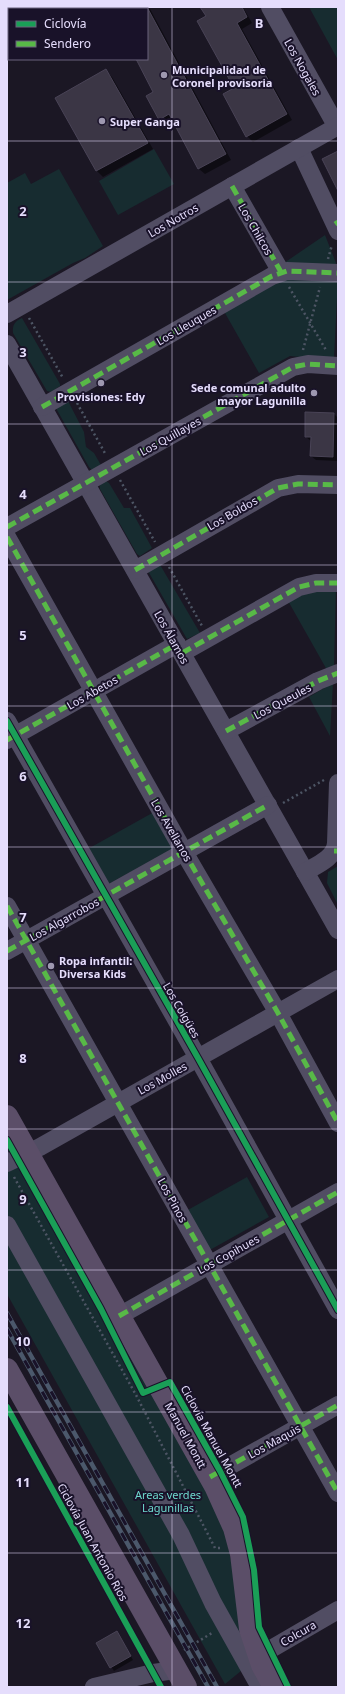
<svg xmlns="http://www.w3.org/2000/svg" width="345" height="1694" font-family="'Noto Sans',sans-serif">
	<rect width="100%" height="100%" fill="#1b1724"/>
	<!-- green -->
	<g fill="#172c30">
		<polygon points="309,7 338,7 338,60"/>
		<polygon points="154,149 174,184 118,215 99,181"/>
		<polygon points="59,169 103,246 85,258 73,263 7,300 7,183 25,173 31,184"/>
		<polygon points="325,235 336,263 338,278 334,358 300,357 290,356 259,373 221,306"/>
		<path d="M22,318L60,384V386L51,392L47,391L13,333C12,325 15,321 22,318Z"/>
		<polygon points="68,401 84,432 86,447 94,453 102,467 93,471 89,467 57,410 57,408"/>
		<polygon points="106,481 109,483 124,508 130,508 152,548 140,556 137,554 100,489 100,484"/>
		<polygon points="159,563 200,633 187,639 148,571"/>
		<polygon points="336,587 334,666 327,670 287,599 302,591"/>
		<polygon points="333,683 330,736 309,697"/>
		<polygon points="154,812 174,848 105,886 86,850"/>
		<polygon points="338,866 338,905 327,883 328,872"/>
		<polygon points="7,1137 222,1517 252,1662 225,1684 7,1294"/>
		<polygon points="247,1177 269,1217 199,1256 177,1216"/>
	</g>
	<!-- shadow -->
	<g fill="#0007">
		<polygon points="116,7 149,7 231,160 205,174 199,169 173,121 166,125 160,119 155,92 137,59 147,59 147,9 117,9"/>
		<polygon points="202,7 243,7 252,23 242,29 292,120 253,142 247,136 235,88 207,17"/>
		<polygon points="106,71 112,77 153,149 103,177 97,171 57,99"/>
		<polygon points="334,414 338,418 337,461 316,460 311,456 311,441 306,437"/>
		<polygon points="119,1635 133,1660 114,1671 97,1644"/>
	</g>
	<!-- building -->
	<g fill="#3b3645" stroke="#494356">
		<polygon points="147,7 226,154 198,169 169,114 159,120 146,96 153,92 136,59 147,59"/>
		<polygon points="200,7 242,7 247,17 237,23 287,114 246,137 223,94 234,88 197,21 206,16"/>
		<polygon points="106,69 148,143 96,171 55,98"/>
		<polygon points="338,151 338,191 322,159"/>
		<polygon points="305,412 334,413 333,457 310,456 311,437 305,437"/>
		<polygon points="117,1631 131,1656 110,1668 96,1643"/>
	</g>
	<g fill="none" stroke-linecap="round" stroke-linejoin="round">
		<!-- path -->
		<g stroke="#4d5564" stroke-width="2.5" stroke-dasharray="2 3" stroke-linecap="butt">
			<polyline points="328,259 332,245"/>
			<polyline points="289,287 326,350"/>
			<polyline points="29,318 63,378"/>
			<polyline points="303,350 320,287"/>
			<polyline points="77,403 106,455"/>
			<polyline points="120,480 155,542"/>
			<polyline points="169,567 202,626"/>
			<polyline points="283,803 324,780"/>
			<polyline points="14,1177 136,1395 215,1548 220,1548"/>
			<polyline points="184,1650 212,1633"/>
		</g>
		<!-- minor -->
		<g stroke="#514d63" stroke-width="18">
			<polyline points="270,7 337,127"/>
			<polyline points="41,9 45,7"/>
			<polyline points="7,28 9,27"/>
			<polyline points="299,148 338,231"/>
			<polyline points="232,186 281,272"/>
			<polyline points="7,314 338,126"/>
			<polyline points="7,344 338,930"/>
			<polyline points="42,407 272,276 287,271 338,273"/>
			<polyline points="7,527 293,367 308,364 338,366"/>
			<polyline points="7,537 184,852 278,1013 338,1123"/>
			<polyline points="135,570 278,488 298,484 338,485"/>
			<polyline points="182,653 299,587 316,583 338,583"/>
			<polyline points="7,721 198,1058 338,1310"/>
			<polyline points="226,731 318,681 338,673"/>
			<polyline points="7,740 177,644"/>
			<path d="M305,872C317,865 335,858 336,843L338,783"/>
			<polyline points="7,906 338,1493"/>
			<polyline points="7,951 268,805"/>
			<polyline points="7,1163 40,1147 338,979"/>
			<polyline points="7,1225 181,1535 213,1603 260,1687"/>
			<polyline points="119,1316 338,1192"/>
			<polyline points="210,1477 338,1405"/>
			<polyline points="259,1656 338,1610"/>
			<polyline points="94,1687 153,1673 176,1670"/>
		</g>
		<!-- major -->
		<g stroke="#5b4e68" stroke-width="22">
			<polyline points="7,1116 215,1486 234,1528 241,1554 250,1629 262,1665 274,1687"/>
			<polyline points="7,1369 186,1687"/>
		</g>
		<!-- rail casing -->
		<g stroke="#4b586b" stroke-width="4.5">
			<g id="rail">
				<polyline points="7,1313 217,1687"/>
				<polyline points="7,1329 208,1687"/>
			</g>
		</g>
		<!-- rail -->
		<use href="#rail" stroke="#191229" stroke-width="3" stroke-dasharray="9" stroke-linecap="butt"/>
		<!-- quiet -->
		<g stroke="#58b947" stroke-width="5" stroke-dasharray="10 5" stroke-linecap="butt">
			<polyline points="232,186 281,272"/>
			<polyline points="335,224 338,222"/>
			<polyline points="42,407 272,276 287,271 338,273"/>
			<polyline points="7,527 293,367 308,364 338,366"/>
			<polyline points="7,537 184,852 278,1013 338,1123"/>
			<polyline points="135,570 278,488 298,484 338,485"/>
			<polyline points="182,653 299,587 316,583 338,583"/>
			<polyline points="226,731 318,681 338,673"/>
			<polyline points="7,740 177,644"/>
			<polyline points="334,851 338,851"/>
			<polyline points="7,906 338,1493"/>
			<polyline points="7,951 268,805"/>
			<polyline points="119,1316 338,1192"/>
			<polyline points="210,1477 338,1405"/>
		</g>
		<!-- cycleway casing -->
		<g stroke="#191229" stroke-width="8">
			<g id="cycleway">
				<polyline points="7,721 198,1058 338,1310"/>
				<polyline points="7,1140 101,1309 143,1393 170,1382 220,1471 243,1517 254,1570 259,1627 288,1687"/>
				<polyline points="7,1407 161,1687"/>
			</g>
		</g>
		<!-- cycleway -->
		<use href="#cycleway" stroke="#1a9f57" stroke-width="6"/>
	</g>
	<!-- grid -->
	<path fill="none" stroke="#e5ddfc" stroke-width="1" stroke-opacity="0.55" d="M172,7V1687M7,141H338M7,282H338M7,424H338M7,565H338M7,706H338M7,847H338M7,988H338M7,1129H338M7,1270H338M7,1412H338M7,1553H338"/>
	<!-- markers -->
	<g fill="#9e98b0" stroke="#191229" stroke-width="1.5">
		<circle cx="164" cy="75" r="4"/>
		<circle cx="102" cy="121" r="4"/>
		<circle cx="101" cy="383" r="4"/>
		<circle cx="314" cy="393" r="4"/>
		<circle cx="51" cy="966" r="4"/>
	</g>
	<g text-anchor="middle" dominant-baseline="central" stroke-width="4" stroke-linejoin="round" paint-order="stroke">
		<!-- street labels -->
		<g font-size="11" fill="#e5ddfc" stroke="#191229">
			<text transform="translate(303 67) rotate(61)">Los Nogales</text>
			<text transform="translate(173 220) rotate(-30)">Los Notros</text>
			<text transform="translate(256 229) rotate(60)">Los Chilcos</text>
			<text transform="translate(186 325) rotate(-30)">Los Lleuques</text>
			<text transform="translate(170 436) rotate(-29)">Los Quillayes</text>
			<text transform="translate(232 513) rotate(-30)">Los Boldos</text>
			<text transform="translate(172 637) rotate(61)">Los Álamos</text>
			<text transform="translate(92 692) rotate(-30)">Los Abetos</text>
			<text transform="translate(282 701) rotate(-28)">Los Queules</text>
			<text transform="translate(172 830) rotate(60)">Los Avellanos</text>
			<text transform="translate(64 919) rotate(-29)">Los Algarrobos</text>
			<text transform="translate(182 1010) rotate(60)">Los Coigües</text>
			<text transform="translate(162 1078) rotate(-29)">Los Molles</text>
			<text transform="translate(173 1200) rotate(61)">Los Pinos</text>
			<text transform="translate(228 1254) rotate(-29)">Los Copihues</text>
			<text transform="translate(186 1435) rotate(61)">Manuel Montt</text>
			<text transform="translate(212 1436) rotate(61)">Ciclovía Manuel Montt</text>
			<text transform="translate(274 1441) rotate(-29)">Los Maquis</text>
			<text transform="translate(93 1542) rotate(61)">Ciclovía Juan Antonio Ríos</text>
			<text transform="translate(298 1633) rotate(-30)">Colcura</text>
		</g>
		<!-- poi labels -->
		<g font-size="11" font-weight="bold" fill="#e5ddfc" stroke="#191229" text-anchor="start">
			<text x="172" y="69">Municipalidad de<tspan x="172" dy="13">Coronel provisoria</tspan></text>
			<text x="110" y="121">Super Ganga</text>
			<text x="306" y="387" text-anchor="end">Sede comunal adulto<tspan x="306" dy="13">mayor Lagunilla</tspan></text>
			<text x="101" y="396" text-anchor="middle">Provisiones: Edy</text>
			<text x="59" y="960">Ropa infantil:<tspan x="59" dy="13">Diversa Kids</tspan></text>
		</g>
		<!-- park labels -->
		<g font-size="11" fill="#6dd8cd" stroke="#191229">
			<text x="168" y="1494">Areas verdes<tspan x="168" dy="13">Lagunillas</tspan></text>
		</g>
	</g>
	<g font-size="13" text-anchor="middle" font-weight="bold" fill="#e5ddfc" stroke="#191229" stroke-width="4" stroke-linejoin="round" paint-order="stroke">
		<text x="259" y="28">B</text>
		<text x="23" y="216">2</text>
		<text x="23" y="357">3</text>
		<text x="23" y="499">4</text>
		<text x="23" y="640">5</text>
		<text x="23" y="781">6</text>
		<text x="23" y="922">7</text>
		<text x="23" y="1063">8</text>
		<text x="23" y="1204">9</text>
		<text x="23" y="1346">10</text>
		<text x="23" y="1487">11</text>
		<text x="23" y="1628">12</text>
	</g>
	<!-- border -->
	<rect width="345" height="1694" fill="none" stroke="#e5ddfc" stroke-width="16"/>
	<!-- legend -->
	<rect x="8" y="8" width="140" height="52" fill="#191229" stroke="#6b637d"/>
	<rect x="16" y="21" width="20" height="6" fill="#1a9f57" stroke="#6b637d"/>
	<text x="44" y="28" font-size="12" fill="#e5ddfc">Ciclovía</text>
	<rect x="16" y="41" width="20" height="6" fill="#58b947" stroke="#6b637d"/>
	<text x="44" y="48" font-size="12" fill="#e5ddfc">Sendero</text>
</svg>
